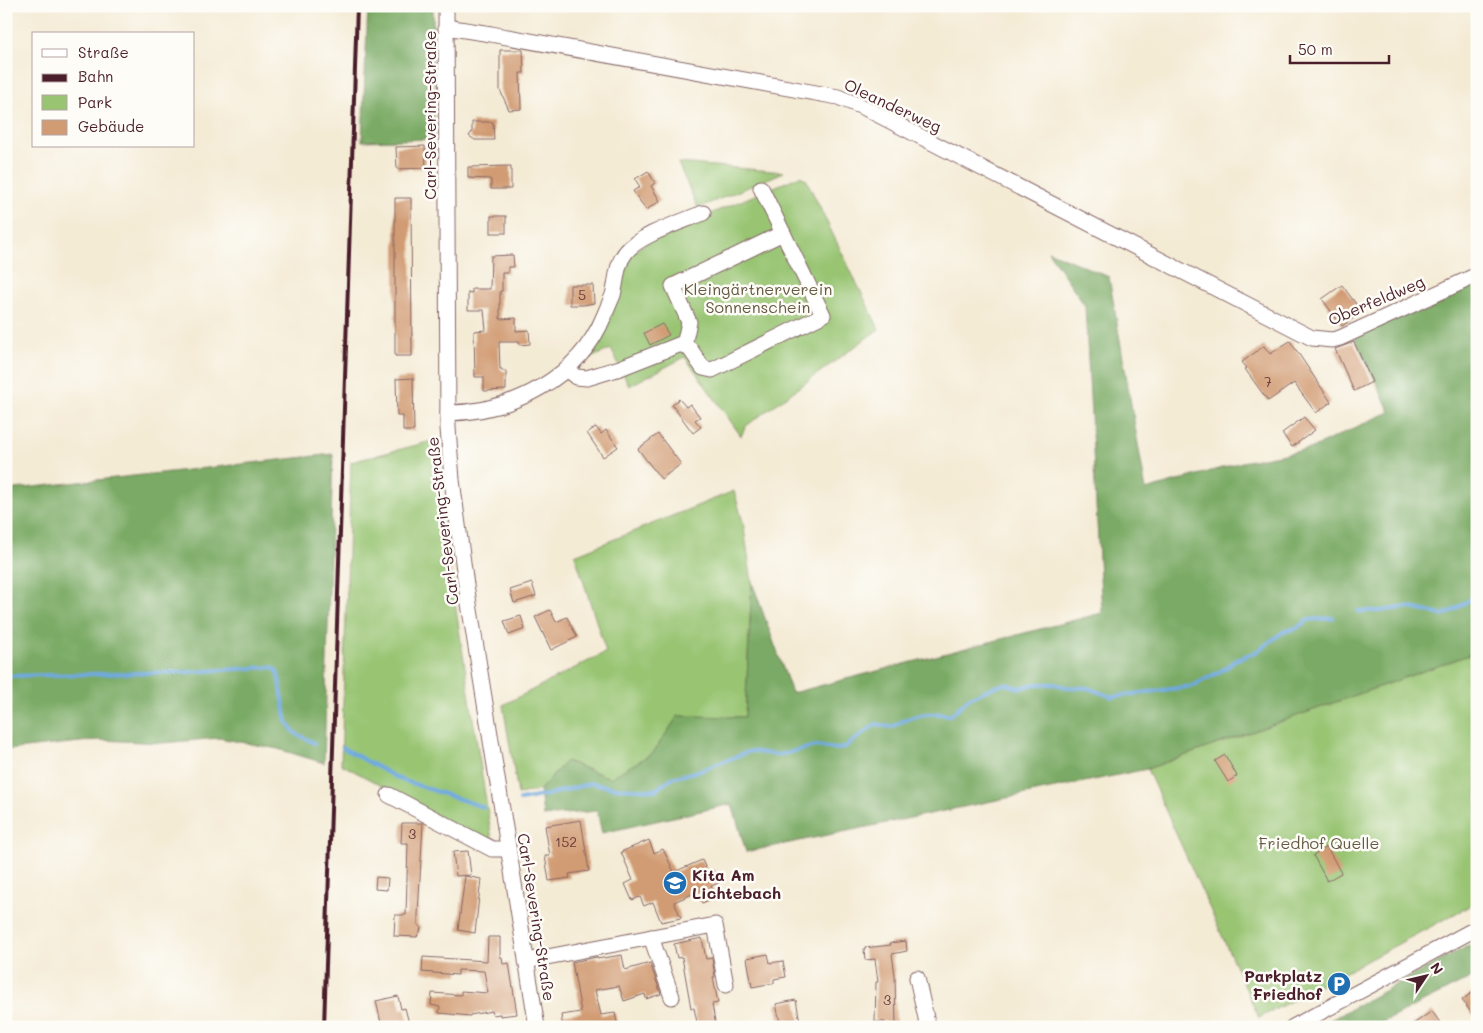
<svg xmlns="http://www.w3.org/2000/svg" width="1483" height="1033" font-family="Mali,sans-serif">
	<rect width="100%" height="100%" fill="#fdfcf7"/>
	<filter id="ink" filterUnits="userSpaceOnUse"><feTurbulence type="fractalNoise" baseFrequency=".02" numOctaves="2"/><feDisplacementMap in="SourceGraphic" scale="10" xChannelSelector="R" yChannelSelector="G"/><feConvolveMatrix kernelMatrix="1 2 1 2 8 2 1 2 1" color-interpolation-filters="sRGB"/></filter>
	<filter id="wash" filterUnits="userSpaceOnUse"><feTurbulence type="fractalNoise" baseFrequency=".0096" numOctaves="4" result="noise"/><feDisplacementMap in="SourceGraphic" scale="20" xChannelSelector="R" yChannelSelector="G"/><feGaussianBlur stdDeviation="1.12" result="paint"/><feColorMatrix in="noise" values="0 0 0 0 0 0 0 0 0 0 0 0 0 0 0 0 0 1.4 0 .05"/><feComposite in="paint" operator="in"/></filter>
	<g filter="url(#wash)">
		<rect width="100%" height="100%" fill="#f4ebd5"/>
		<!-- green -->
		<g fill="#99c573" stroke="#72724f">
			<polygon points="678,163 784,172 698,208"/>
			<polygon points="800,176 806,179 879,329 746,426 741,436 685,357 629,386 611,349 577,364 629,255 653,238"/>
			<polygon points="436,440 442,520 493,846 341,764 351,462"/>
			<polygon points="734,491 743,522 752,582 745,717 678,716 653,753 610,778 566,761 540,790 518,794 503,705 606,652 575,555"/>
			<polygon points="1477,652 1477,902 1259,1018 1147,769"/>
		</g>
		<!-- forest -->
		<g fill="#7aaa65" stroke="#626448">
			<polygon points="368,6 433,6 434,139 362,141"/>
			<polygon points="1048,251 1109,277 1146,490 1242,462 1310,449 1371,420 1390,412 1355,338 1477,281 1477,652 1147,769 746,852 732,804 602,833 597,811 543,816 540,790 566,761 610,778 653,753 678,716 745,717 752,582 792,693 1102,613 1085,306"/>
			<polygon points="333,454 324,763 278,749 219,738 162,743 99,740 6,750 6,490"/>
			<polygon points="1477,941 1477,975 1373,1027 1317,1027"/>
		</g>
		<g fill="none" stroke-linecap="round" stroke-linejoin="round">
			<!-- stream -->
			<g stroke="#6fa9df" stroke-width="4">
				<polyline points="1358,611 1380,611 1407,607 1442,615 1451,612 1477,595"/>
				<polyline points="6,676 189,672 271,667 275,669 278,673 287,722 295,733 314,743"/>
				<polyline points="343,748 399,779 483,807"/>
				<path d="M520,800L547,795L592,783L615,788L655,790L672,778L702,770L750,751L778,755L816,746L836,749L845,747L876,724L892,727C913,714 927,712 951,715L968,699L993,687L1006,684L1019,688L1035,684H1055L1066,687L1088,688L1112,697L1193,686L1226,668L1237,659L1256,652L1283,632L1297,628L1308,620L1333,618"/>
			</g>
		</g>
		<g id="blocks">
			<!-- building -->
			<g fill="#d19b73">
				<polygon points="500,50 523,50 524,73 520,73 521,109 509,110 500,90"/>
				<polygon points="472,122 493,122 494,140 475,140 469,136 472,132"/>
				<polygon points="425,146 426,168 397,169 396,147"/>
				<polygon points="511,166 511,189 491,189 491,180 489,179 468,178 468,167"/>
				<polygon points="648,171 655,183 651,186 660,201 646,210 633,191 640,187 635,179"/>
				<polygon points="395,198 411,198 412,356 395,356"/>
				<rect x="491" y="216" width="15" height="17"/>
				<polygon points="513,255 514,267 508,267 508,273 502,273 502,291 500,291 500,319 516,318 516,331 529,330 530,344 520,345 519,342 499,342 500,369 502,369 502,371 506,371 506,390 484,391 484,377 475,377 474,331 486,330 484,310 468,310 468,292 472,293 472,289 490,289 491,256"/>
				<polygon points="570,285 593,285 594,303 583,305 570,305"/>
				<polygon points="1342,285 1362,312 1342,326 1322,299"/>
				<polygon points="662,324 669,335 650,345 644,333"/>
				<polygon points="1290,341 1331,402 1316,413 1294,383 1268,401 1245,369 1247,368 1242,362 1264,346 1270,354"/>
				<polygon points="1354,342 1372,382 1354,391 1335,349"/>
				<polygon points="413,378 414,431 403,431 403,416 397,416 396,379"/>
				<polygon points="679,399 686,407 690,404 700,417 695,420 701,427 693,433 672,405"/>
				<polygon points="1304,417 1315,430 1292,447 1282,433"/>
				<polygon points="596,427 601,434 606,430 618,447 603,457 587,433"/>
				<polygon points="658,434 681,464 661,479 638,449"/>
				<polygon points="532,583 536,596 514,603 510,590"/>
				<polygon points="550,610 556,622 567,617 577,637 551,650 535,617"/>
				<polygon points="521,616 525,629 509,635 504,621"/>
				<polygon points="1225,755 1237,776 1228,782 1215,761"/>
				<polygon points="581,820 589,871 569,874 570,878 549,881 545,856 550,856 545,826"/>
				<polygon points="402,823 423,823 418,915 418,925 421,927 420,932 418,934 417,937 394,936 395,915 406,915 408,843 401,843"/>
				<polygon points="649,840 654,853 663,849 674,872 702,860 708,873 713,870 719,883 711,886 716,897 702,903 697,892 674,902 681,918 661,922 653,902 644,906 640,897 632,900 625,884 633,880 621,852"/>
				<polygon points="1327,847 1341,873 1327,881 1313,855"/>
				<polygon points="468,851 471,875 456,876 453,852"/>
				<polygon points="465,876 481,879 475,933 458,930"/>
				<polygon points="376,877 388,878 387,890 375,889"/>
				<polygon points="488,937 500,937 500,957 502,957 503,964 509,963 517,1014 500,1016 500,1014 493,1015 492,1011 470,1015 470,1016 439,1013 440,1007 431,1005 432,993 461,995 461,991 488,993 484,971 458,970 458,975 422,972 423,957 487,961"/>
				<polygon points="702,938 706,959 712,958 715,977 713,977 718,1003 712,1004 716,1027 698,1027 694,1008 691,1008 682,957 677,958 674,944"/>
				<polygon points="906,941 907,951 892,954 895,975 896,1027 885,1027 885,1022 875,1022 876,982 878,982 875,959 865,960 864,948 891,945 890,943"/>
				<polygon points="768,954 770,963 783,961 786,977 774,979 774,983 752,987 747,958"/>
				<polygon points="622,955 625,970 650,963 661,994 646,999 645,994 624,1001 619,986 595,990 601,1015 615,1013 618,1027 563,1027 561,1015 581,1012 572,962 597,957 597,959"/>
				<polygon points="1477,989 1477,1021 1462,1000"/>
				<polygon points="398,996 401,1009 405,1008 410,1027 382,1027 376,1001"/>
				<polygon points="796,1000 801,1027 781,1027 776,1004"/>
				<polygon points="1432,1011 1443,1027 1409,1027"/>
			</g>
		</g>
	</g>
	<g filter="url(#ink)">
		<use href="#blocks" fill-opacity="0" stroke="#866666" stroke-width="1"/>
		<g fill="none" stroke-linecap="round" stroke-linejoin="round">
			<!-- minor casing -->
			<g stroke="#866666" stroke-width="17">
				<g id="minor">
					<polyline points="446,6 448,428 452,480 466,585 537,1027"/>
					<polyline points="446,27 491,34 838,97 865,108 1312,338 1332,340 1340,338 1477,275"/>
					<polyline points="761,188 783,233"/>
					<polyline points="566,369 576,377 587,378 620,368 681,344 690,349 703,368 712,370 823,315 783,233 673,286 689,322 684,345"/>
					<path d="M448,413C512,412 579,378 604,316C607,309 610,302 613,295C617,280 616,264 626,252C639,235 682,222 703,213"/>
					<polyline points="389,795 492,849 508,849"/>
					<polyline points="651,937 672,997"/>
					<polyline points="526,961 715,925 726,985"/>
					<polyline points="917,978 928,1027"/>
					<polyline points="1293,1027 1477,928"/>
				</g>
			</g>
			<!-- minor -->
			<use href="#minor" stroke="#fff" stroke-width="15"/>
			<!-- rail -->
			<polyline stroke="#4a1f2b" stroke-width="4" points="324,1027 357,6"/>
		</g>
	</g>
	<!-- icons -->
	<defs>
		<g id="school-disc" transform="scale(1.25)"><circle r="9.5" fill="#1f6fb2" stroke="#fdfcf7"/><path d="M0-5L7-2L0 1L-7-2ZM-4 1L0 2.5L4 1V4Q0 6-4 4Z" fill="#fff"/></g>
		<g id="parking-disc" transform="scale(1.25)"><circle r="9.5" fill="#1f6fb2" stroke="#fdfcf7"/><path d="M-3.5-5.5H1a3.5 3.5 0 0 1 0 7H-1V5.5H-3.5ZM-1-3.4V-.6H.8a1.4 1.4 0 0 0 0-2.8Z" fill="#fff"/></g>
	</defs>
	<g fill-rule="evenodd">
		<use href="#school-disc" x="675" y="883"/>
		<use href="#parking-disc" x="1339" y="984"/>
	</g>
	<g text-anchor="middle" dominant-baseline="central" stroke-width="5" stroke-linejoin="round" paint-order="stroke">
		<!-- number labels -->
		<g font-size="14" fill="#6c3e3d">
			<text x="582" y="294">5</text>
			<text x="1268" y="381">7</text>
			<text x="412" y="833">3</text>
			<text x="566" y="841">152</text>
			<text x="887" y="999">3</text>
		</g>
		<!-- street labels -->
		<g font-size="16" fill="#4a1f2b" stroke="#fdfcf7">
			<text transform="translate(893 105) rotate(25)">Oleanderweg</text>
			<text transform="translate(429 115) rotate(-90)">Carl-Severing-Straße</text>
			<text transform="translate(1376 300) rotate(-23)">Oberfeldweg</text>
			<text transform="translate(442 521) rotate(-97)">Carl-Severing-Straße</text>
			<text transform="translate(537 917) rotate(81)">Carl-Severing-Straße</text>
		</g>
		<!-- park labels -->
		<g font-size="16" fill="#665944" stroke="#fdfcf7">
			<text x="758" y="288">Kleingärtnerverein<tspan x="758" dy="18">Sonnenschein</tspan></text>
			<text x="1319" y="842">Friedhof Quelle</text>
		</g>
		<!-- poi labels -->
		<g font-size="16" font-weight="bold" fill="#4a1f2b" stroke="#fdfcf7" text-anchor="start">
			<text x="692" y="874">Kita Am<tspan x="692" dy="18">Lichtebach</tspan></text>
			<text x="1322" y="975" text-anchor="end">Parkplatz<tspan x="1322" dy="18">Friedhof</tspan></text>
		</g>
	</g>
	<!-- margin -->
	<rect width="1483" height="1033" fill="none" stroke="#fdfcf7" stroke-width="25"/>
	<!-- legend -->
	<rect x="32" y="32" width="162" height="115" fill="#fdfcf7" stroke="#b5a4a5"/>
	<rect x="42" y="49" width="25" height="8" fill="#ffffff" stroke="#b5a4a5"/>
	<text x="78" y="58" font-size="15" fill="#4a1f2b">Straße</text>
	<rect x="42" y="74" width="25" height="8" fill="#4a1f2b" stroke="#b5a4a5"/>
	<text x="78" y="82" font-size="15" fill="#4a1f2b">Bahn</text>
	<rect x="42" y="95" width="25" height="15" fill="#99c573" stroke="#b5a4a5"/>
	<text x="78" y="108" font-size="15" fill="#4a1f2b">Park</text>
	<rect x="42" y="120" width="25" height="15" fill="#d19b73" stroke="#b5a4a5"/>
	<text x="78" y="132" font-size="15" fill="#4a1f2b">Gebäude</text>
	<!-- north arrow -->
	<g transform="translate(1426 976) rotate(55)" stroke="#fdfcf7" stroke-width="4" paint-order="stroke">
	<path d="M0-4L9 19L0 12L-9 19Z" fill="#4a1f2b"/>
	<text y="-8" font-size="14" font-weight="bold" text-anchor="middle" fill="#4a1f2b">N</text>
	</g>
	<!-- scale -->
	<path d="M1290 55v8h99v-8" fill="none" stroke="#4a1f2b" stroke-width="2.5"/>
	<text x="1298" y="55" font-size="15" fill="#4a1f2b" stroke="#fdfcf7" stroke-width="4" paint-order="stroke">50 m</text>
</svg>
